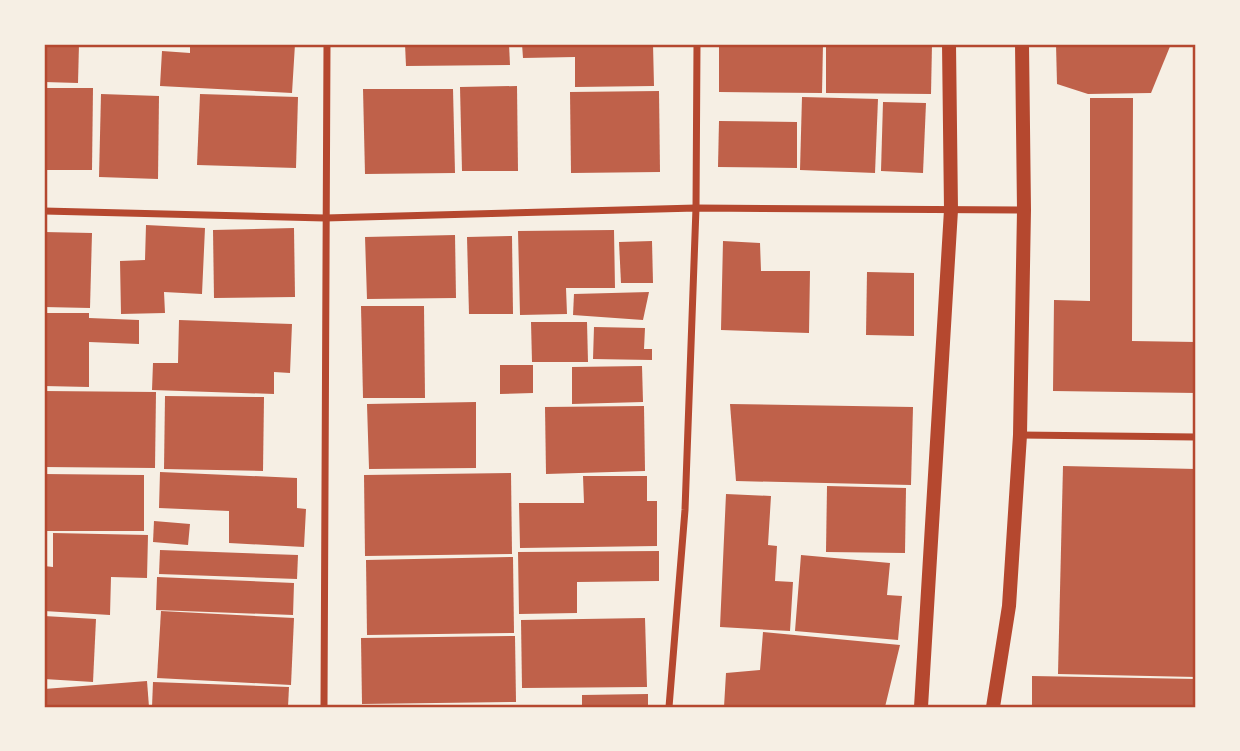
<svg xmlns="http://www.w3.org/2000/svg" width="1240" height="751" font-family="Inter,sans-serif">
	<rect width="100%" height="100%" fill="#f6efe4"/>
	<!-- building -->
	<g fill="#bf614a">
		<polygon points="44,44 79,44 78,83 44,82"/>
		<polygon points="190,44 295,44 292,93 160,86 162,51 190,53"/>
		<polygon points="405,44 509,44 510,65 406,66"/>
		<polygon points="522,44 653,44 654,86 575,87 575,57 523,58"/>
		<polygon points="719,44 823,44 822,93 719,92"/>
		<polygon points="826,44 932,44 931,94 826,93"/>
		<polygon points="1056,44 1171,44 1151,93 1088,94 1057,84"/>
		<polygon points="517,86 518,171 462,171 460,87"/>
		<polygon points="44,88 93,88 92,170 44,170"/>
		<polygon points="363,89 453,89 455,173 365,174"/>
		<polygon points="659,91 660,172 571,173 570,92"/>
		<polygon points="101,94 159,96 158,179 99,177"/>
		<polygon points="200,94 298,97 296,168 197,165"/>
		<polygon points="802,97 878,99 875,173 800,170"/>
		<polygon points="1090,98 1133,98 1132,341 1196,342 1196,393 1053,391 1054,300 1090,301"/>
		<polygon points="883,102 926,103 923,173 881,171"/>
		<polygon points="719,121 797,122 797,168 718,167"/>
		<polygon points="146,225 205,228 202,294 164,292 165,313 121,314 120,261 145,260"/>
		<polygon points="294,228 295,297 214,298 213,230"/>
		<polygon points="614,230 615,288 566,288 567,314 520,315 518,231"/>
		<polygon points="44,232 92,233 90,308 44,307"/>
		<polygon points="455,235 456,298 367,299 365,237"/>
		<polygon points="512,236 513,314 469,314 467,237"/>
		<polygon points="652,241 653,283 621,283 619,242"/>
		<polygon points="723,241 760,243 761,271 810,271 809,333 721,330"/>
		<polygon points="867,272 914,273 914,336 866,335"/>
		<polygon points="649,292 643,320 573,315 574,294"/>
		<polygon points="361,306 424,306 425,398 363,398"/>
		<polygon points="44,313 89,313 89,318 139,320 139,344 89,342 89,387 44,386"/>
		<polygon points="179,320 292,324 290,373 274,372 274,394 152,390 153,363 178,363"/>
		<polygon points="531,322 587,322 588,362 532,362"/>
		<polygon points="594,327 645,328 644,349 652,349 652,360 593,359"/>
		<polygon points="500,365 533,365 533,393 500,394"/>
		<polygon points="642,366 643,402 572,404 572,367"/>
		<polygon points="44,391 156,392 155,468 44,467"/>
		<polygon points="165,396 264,397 263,471 164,469"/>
		<polygon points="476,402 476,468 369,469 367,404"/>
		<polygon points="730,404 913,407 911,485 736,481"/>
		<polygon points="644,406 645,471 546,474 545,407"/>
		<polygon points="1063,466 1196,469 1196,677 1058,674"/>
		<polygon points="160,472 297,478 297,508 306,509 304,547 229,543 229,511 159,508"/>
		<polygon points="511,473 512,554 365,556 364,475"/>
		<polygon points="44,474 144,475 144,531 44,531"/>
		<polygon points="583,476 647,476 647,501 657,501 657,546 520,548 519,503 584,503"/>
		<polygon points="827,486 906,488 905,553 826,552"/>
		<polygon points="726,494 771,496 768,545 777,546 775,581 793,582 790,631 720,627"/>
		<polygon points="154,521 190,524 188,545 153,542"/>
		<polygon points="53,533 148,535 147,578 111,577 110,615 44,611 44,566 53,567"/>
		<polygon points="160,550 298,555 297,579 159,574"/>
		<polygon points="659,551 659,581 577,582 577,613 519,614 518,552"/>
		<polygon points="801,555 890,563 887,595 902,596 898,640 795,631"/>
		<polygon points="513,557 514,633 367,635 366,560"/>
		<polygon points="157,577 294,583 293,615 156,610"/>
		<polygon points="161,611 294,618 291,685 157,678"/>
		<polygon points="44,616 96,619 93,682 44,679"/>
		<polygon points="645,618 647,687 522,688 521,620"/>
		<polygon points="763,632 900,645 885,707 724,707 726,673 760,670"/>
		<polygon points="515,636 516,702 362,704 361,638"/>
		<polygon points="1032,676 1196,679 1196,707 1032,707"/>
		<polygon points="147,681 149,707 44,707 44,689"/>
		<polygon points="153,682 289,687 288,707 152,707"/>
		<polygon points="648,694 648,707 582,707 582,695"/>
	</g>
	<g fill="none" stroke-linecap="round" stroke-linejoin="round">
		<!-- minor -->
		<g stroke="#b5482f" stroke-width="7">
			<polyline points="44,211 325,218 696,208 1024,210"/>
			<polyline points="1020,435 1196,437"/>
			<polyline points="324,707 327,44"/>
			<polyline points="669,707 685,510 696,208 697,44"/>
		</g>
		<!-- secondary -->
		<g stroke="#b5482f" stroke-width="14">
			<polyline points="921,707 951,210 949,44"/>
			<polyline points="993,707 1009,606 1020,435 1024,210 1022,44"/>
		</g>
	</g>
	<!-- border -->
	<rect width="1240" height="751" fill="none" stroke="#f6efe4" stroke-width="91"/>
	<rect x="46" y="46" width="1148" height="660" fill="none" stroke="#b5482f" stroke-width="2.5"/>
</svg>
